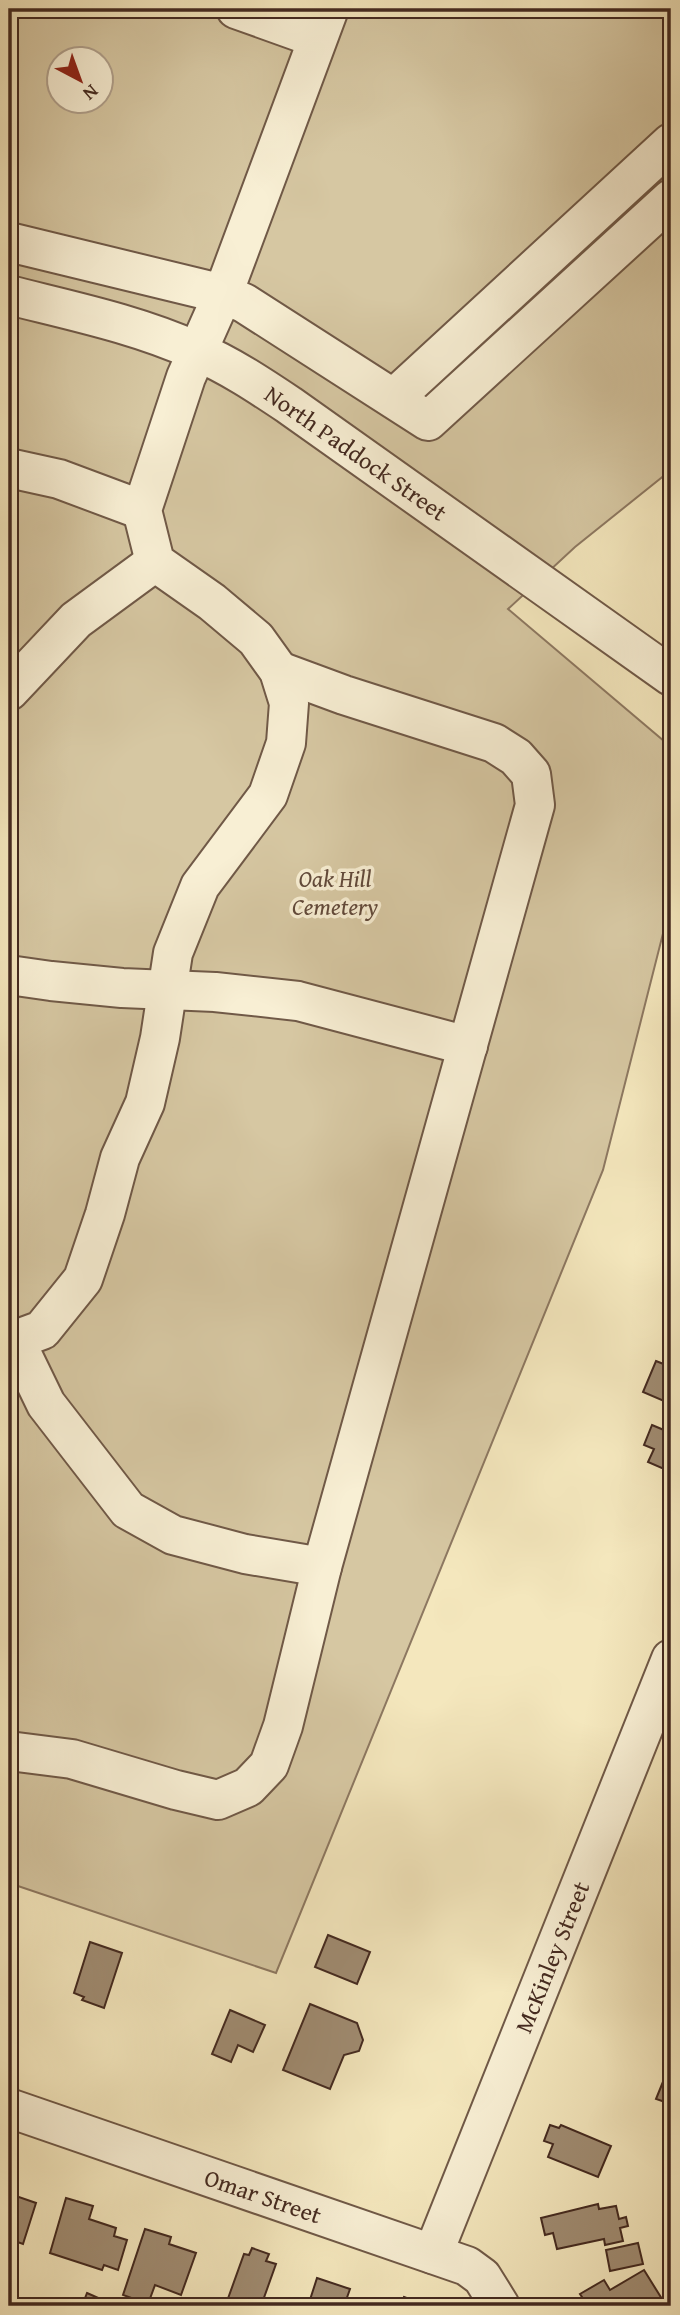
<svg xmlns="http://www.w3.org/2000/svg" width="680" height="2315" font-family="'Gentium Book Plus',serif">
	<rect width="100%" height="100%" fill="#f4e7bd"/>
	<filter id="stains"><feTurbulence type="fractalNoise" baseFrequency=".00286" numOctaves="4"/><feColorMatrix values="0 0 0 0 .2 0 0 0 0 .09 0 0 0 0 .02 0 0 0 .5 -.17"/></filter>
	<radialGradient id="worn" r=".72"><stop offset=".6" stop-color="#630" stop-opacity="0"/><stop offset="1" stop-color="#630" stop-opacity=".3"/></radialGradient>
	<!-- green -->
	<path fill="#d6c7a2" stroke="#8d7861" stroke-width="2" fill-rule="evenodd" d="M9,9H671V470L575,547L508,609L671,747V902L603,1170L276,1973L9,1883ZM60,60H102V102H60Z"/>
	<!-- building -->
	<g fill="#a08c72" stroke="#442a20" stroke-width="2">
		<polygon points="656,1361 671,1367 671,1404 643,1392"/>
		<polygon points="652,1425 671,1433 671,1472 648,1462 654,1449 644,1445"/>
		<polygon points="328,1935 370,1952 357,1984 315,1967"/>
		<polygon points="90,1942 122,1953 104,2008 82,2000 84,1997 74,1993"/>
		<polygon points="310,2004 357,2023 363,2040 359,2051 344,2055 330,2089 283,2070"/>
		<polygon points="230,2010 265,2025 253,2052 238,2045 231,2062 212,2054"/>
		<polygon points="669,2067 671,2068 671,2104 656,2099"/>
		<polygon points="550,2125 559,2128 561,2125 611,2146 598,2177 548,2157 553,2144 544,2141"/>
		<polygon points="9,2177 15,2179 10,2194 36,2203 23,2244 9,2239"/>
		<polygon points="66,2198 93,2206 89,2219 116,2228 114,2236 127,2240 118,2270 104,2265 102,2270 50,2253"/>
		<polygon points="598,2204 599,2209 616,2206 619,2219 626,2217 628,2226 620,2228 623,2241 605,2245 604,2239 557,2249 553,2233 545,2235 541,2218"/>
		<polygon points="145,2229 171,2237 169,2244 196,2253 181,2295 155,2285 148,2304 123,2295"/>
		<polygon points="638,2243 643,2264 610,2271 606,2250"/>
		<polygon points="252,2248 269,2254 266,2261 276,2264 261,2306 226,2304 244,2254 249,2255"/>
		<polygon points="644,2270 662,2299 651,2306 588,2306 580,2294 604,2280 610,2290"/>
		<polygon points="317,2278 350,2289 344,2306 308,2306"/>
		<polygon points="87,2293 103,2300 101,2306 82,2306"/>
		<polygon points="404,2297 420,2303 418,2306 396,2306 397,2304 402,2306"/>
	</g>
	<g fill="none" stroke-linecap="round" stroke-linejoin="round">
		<!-- minor casing -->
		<g stroke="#705947" stroke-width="42">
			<g id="minor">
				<polyline points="236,9 317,38"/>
				<polyline points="9,242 223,294 244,303 428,421 671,199"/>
				<path d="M9,295C72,311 136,324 196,351C229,365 259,385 289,405L671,676"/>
				<polyline points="394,398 671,143"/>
				<polyline points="9,468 59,479 142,510"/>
				<polyline points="9,691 76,620 155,562"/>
				<polyline points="9,975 51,981 122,988 215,992 298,1001 468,1046"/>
				<polyline points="9,1340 15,1340 42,1330 83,1279 105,1214 120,1158 145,1103 160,1038 173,953 200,886 268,795 286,743 289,703 279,671 256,639 212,602 155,562 142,510 186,377 223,294 329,9"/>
				<polyline points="15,1340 46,1404 128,1510 173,1535 245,1554 322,1567"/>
				<polyline points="9,1751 72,1759 176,1790 218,1800 248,1787 269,1765 283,1726 322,1567 535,805 531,774 516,757 494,743 344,695 279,671"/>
				<polyline points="9,2108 467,2266 482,2277 500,2306"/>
				<polyline points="433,2254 671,1659"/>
			</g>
		</g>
		<!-- minor -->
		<use href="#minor" stroke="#f8efd4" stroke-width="38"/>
	</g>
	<g text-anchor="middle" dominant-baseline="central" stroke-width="7" stroke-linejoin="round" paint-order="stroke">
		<!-- street labels -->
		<g font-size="24" fill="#442a20" stroke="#f8efd4">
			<text transform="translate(356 453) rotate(35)">North Paddock Street</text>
			<text transform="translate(552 1957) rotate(-68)">McKinley Street</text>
			<text transform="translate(263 2196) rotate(19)">Omar Street</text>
		</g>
		<!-- park labels -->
		<g font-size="24" font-style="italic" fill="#61493a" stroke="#f8efd4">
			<text x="335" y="878">Oak Hill<tspan x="335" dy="28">Cemetery</tspan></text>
		</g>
	</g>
	<!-- margin -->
	<rect width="680" height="2315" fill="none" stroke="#f4e7bd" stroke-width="35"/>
	<rect x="10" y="10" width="659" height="2294" fill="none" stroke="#442a20" stroke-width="3.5"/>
	<rect x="18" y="18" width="645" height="2280" fill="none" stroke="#442a20" stroke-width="2"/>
	<!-- north arrow -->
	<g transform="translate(80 80) rotate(139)"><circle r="33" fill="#f8efd4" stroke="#b0a08c" stroke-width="2"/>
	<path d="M0-5L12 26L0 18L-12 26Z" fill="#8f2418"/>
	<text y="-10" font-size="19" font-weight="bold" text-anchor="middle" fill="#442a20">N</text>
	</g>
	<rect width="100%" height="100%" filter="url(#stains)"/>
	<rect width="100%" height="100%" fill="url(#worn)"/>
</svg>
